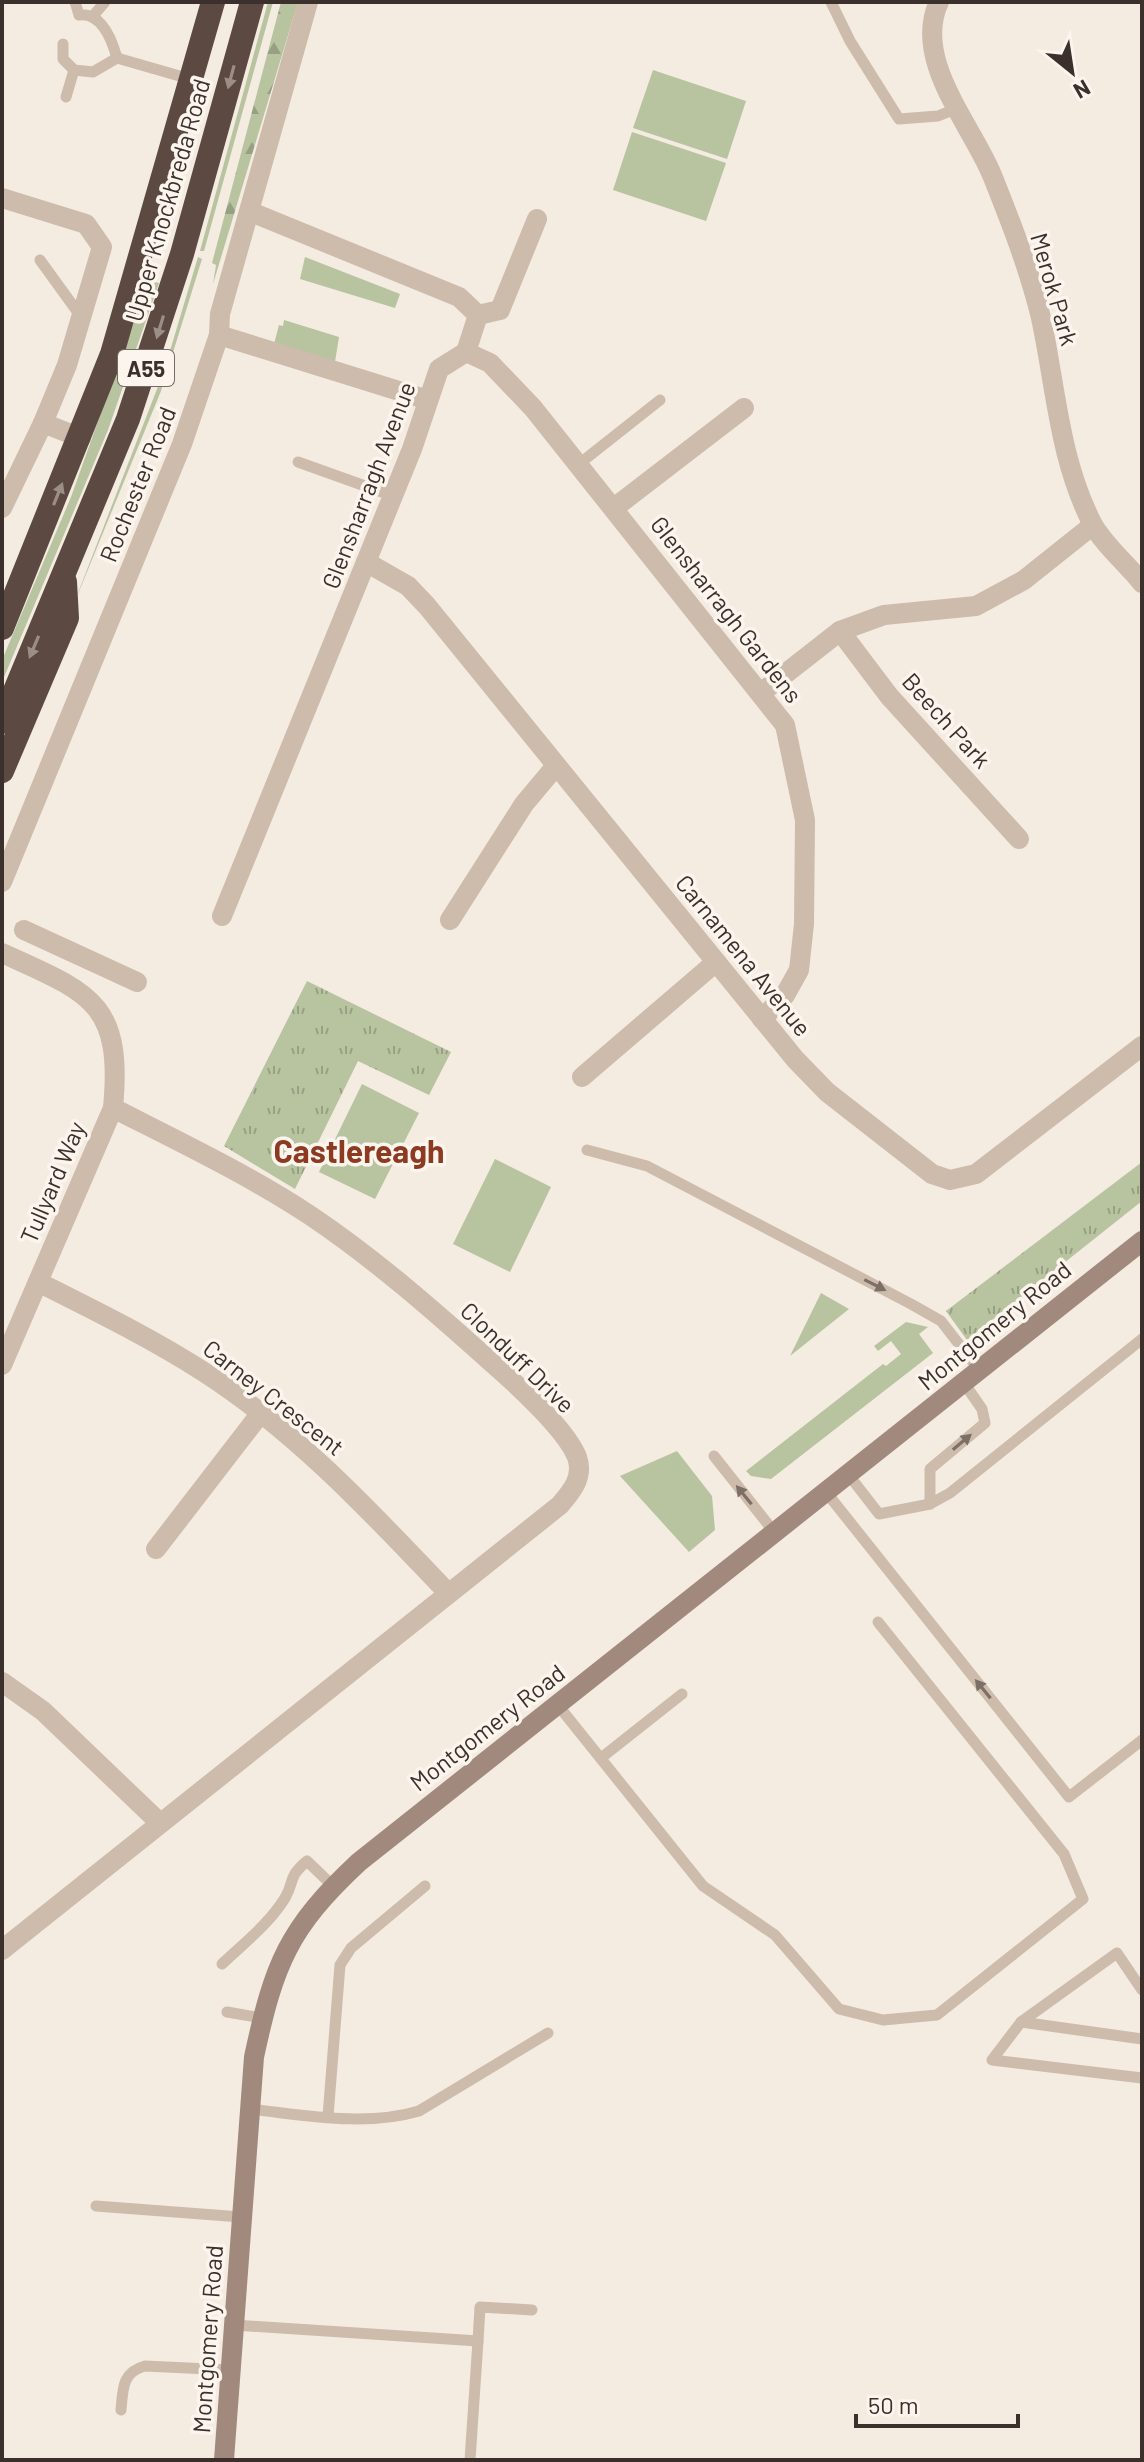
<svg xmlns="http://www.w3.org/2000/svg" width="1144" height="2462" font-family="Barlow,sans-serif">
	<defs>
		<pattern id="forest-firs" width="22" height="20" patternUnits="userSpaceOnUse" patternTransform="scale(2)"><rect width="22" height="20" fill="#b8c4a0"/><path d="M5 1l3.5 6h-7zM16 11l3.5 6h-7z" fill="#97a083"/></pattern>
		<pattern id="park-tufts" width="24" height="20" patternUnits="userSpaceOnUse" patternTransform="scale(2)"><rect width="24" height="20" fill="#b8c4a0"/><path d="M3 7l-1-3M5 7V3M7 7l1-3M15 17l-1-3M17 17v-4M19 17l1-3" fill="none" stroke="#97a083"/></pattern>
	</defs>
	<rect width="100%" height="100%" fill="#f4ebe1"/>
	<!-- grass -->
	<g fill="#b8c4a0">
		<polygon points="268,2 273,2 204,251 200,251"/>
		<polygon points="653,70 746,101 727,159 633,128"/>
		<polygon points="632,132 726,163 706,221 613,190"/>
		<polygon points="198,257 202,259 161,391 71,611 164,371"/>
		<polygon points="305,257 400,294 395,308 300,279"/>
		<polygon points="154,282 159,283 108,430 2,682 2,660 71,497 144,292 149,294"/>
		<polygon points="284,320 339,337 335,362 274,344 279,325 283,326"/>
		<polygon points="362,1084 419,1113 375,1199 319,1172"/>
		<polygon points="495,1159 551,1187 510,1272 453,1244"/>
		<polygon points="821,1293 849,1309 790,1356"/>
		<polygon points="906,1322 928,1327 919,1334 933,1353 771,1479 751,1476 746,1471 883,1364 886,1366 901,1354 891,1341 878,1351 874,1346"/>
		<polygon points="677,1451 712,1496 715,1530 689,1552 620,1476"/>
	</g>
	<!-- forest -->
	<polygon fill="url(#forest-firs)" points="281,2 298,2 213,284 216,265 212,263"/>
	<!-- park -->
	<g fill="url(#park-tufts)">
		<polygon points="307,981 451,1052 429,1095 358,1061 295,1189 224,1146"/>
		<polygon points="1142,1162 1142,1201 967,1340 946,1311"/>
	</g>
	<g fill="none" stroke-linecap="round" stroke-linejoin="round">
		<!-- lane -->
		<g stroke="#cdbbac" stroke-width="11">
			<path d="M75,2L79,15C102,12 112,40 117,58"/>
			<polyline points="831,2 850,41 899,119 938,116 958,108"/>
			<polyline points="93,16 105,2"/>
			<polyline points="63,44 63,59 74,70 93,72 117,58 190,79"/>
			<polyline points="66,97 74,70"/>
			<polyline points="40,260 82,318"/>
			<polyline points="298,462 393,496"/>
			<polyline points="579,464 660,400"/>
			<polyline points="587,1150 647,1166 911,1304 941,1321 979,1370"/>
			<polyline points="714,1456 775,1533"/>
			<polyline points="848,1474 879,1514 930,1504 950,1493 1142,1339"/>
			<polyline points="826,1492 1069,1797 1142,1740"/>
			<polyline points="930,1504 930,1469 985,1423 982,1409 964,1383"/>
			<polyline points="557,1704 703,1886 775,1935 839,2009 883,2020 937,2015 1083,1899 1064,1854 878,1622"/>
			<polyline points="601,1758 682,1694"/>
			<path d="M222,1964C243,1944 269,1924 285,1898C295,1881 287,1878 307,1861L333,1886"/>
			<polyline points="1142,1990 1117,1953 1021,2022 992,2060 1142,2078"/>
			<polyline points="227,2012 262,2018"/>
			<polyline points="1021,2022 1142,2039"/>
			<path d="M249,2109C304,2115 365,2127 419,2111L548,2033"/>
			<polyline points="328,2116 340,1965 351,1948 425,1886"/>
			<polyline points="96,2206 241,2217"/>
			<polyline points="234,2325 478,2341 470,2460"/>
			<polyline points="478,2341 480,2307 532,2310"/>
			<path d="M121,2410C123,2389 122,2372 145,2366L230,2370"/>
		</g>
		<!-- street -->
		<g stroke="#cdbbac" stroke-width="20">
			<path d="M939,2C912,59 971,124 992,175C1010,220 1030,271 1041,318C1056,388 1059,458 1092,523C1103,544 1127,564 1142,583"/>
			<polyline points="2,198 86,224 102,247 67,365 43,423 81,438"/>
			<polyline points="478,315 500,310 537,219"/>
			<polyline points="219,335 428,400"/>
			<polyline points="466,352 490,363 533,408 785,725 805,820 804,924 799,970 785,995 762,1019"/>
			<polyline points="2,508 43,423"/>
			<polyline points="614,508 744,408"/>
			<polyline points="366,562 408,586 427,606 795,1059 827,1092 932,1174 950,1180 976,1174 1142,1046"/>
			<polyline points="840,631 889,696 1019,839"/>
			<polyline points="762,692 840,631 884,615 976,606 1024,580 1093,525"/>
			<polyline points="2,882 182,444 219,335 220,314 308,2"/>
			<polyline points="222,916 412,449 439,369 466,352 478,315 459,297 251,212"/>
			<polyline points="450,920 524,804 555,767"/>
			<polyline points="24,930 137,982"/>
			<path d="M2,953C90,993 123,1002 113,1108L2,1365"/>
			<polyline points="582,1077 716,962"/>
			<path d="M38,1282C94,1310 151,1338 204,1372C297,1432 373,1514 448,1593"/>
			<polyline points="156,1549 260,1414"/>
			<polyline points="2,1682 43,1711 160,1823"/>
			<path d="M2,1950L560,1505C572,1491 584,1477 577,1457C566,1429 514,1382 491,1362C433,1310 375,1259 311,1216C249,1175 180,1142 113,1108"/>
		</g>
		<!-- secondary -->
		<path stroke="#a18a7d" stroke-width="20" d="M224,2460L254,2057C274,1964 288,1928 359,1862L1142,1241"/>
		<!-- highway -->
		<g stroke="#5c4a42" stroke-width="24">
			<polyline points="2,628 112,354 213,2"/>
			<polyline points="2,722 128,419 182,254 252,2"/>
			<polyline points="2,771 67,618 65,582"/>
		</g>
	</g>
	<!-- one-way arrows -->
	<defs><path id="oneway-solid" d="M-6-.8H1V-3.2L6.5 0L1 3.2V.8H-6Z" transform="scale(2)"/></defs>
	<g fill="#9c8e87">
		<use href="#oneway-solid" transform="translate(231 77) rotate(105)"/>
		<use href="#oneway-solid" transform="translate(160 327) rotate(107)"/>
		<use href="#oneway-solid" transform="translate(58 494) rotate(-68)"/>
		<use href="#oneway-solid" transform="translate(34 647) rotate(113)"/>
	</g>
	<g fill="#7d6f65">
		<use href="#oneway-solid" transform="translate(875 1285) rotate(27)"/>
		<use href="#oneway-solid" transform="translate(962 1442) rotate(-40)"/>
		<use href="#oneway-solid" transform="translate(744 1495) rotate(-129)"/>
		<use href="#oneway-solid" transform="translate(983 1689) rotate(-129)"/>
	</g>
	<g text-anchor="middle" dominant-baseline="central" stroke-width="7" stroke-linejoin="round" paint-order="stroke">
		<!-- shield labels -->
		<rect fill="#fbf5ee" stroke="#756b66" stroke-width="2" x="118" y="350" width="56" height="36" rx="6"/>
		<g font-size="22" font-weight="bold" fill="#3b302b">
			<text x="146" y="368">A55</text>
		</g>
		<!-- street labels -->
		<g font-size="24" fill="#3b302b" stroke="#fbf5ee">
			<text transform="translate(167 200) rotate(-74)">Upper Knockbreda Road</text>
			<text transform="translate(1055 289) rotate(74)">Merok Park</text>
			<text transform="translate(137 484) rotate(-68)">Rochester Road</text>
			<text transform="translate(368 485) rotate(-69)">Glensharragh Avenue</text>
			<text transform="translate(727 609) rotate(52)">Glensharragh Gardens</text>
			<text transform="translate(947 720) rotate(48)">Beech Park</text>
			<text transform="translate(744 955) rotate(51)">Carnamena Avenue</text>
			<text transform="translate(52 1182) rotate(-67)">Tullyard Way</text>
			<text transform="translate(994 1325) rotate(-39)">Montgomery Road</text>
			<text transform="translate(518 1357) rotate(44)">Clonduff Drive</text>
			<text transform="translate(274 1397) rotate(38)">Carney Crescent</text>
			<text transform="translate(487 1727) rotate(-38)">Montgomery Road</text>
			<text transform="translate(207 2339) rotate(-86)">Montgomery Road</text>
		</g>
		<!-- district labels -->
		<g font-size="32" font-weight="bold" fill="#8c3b22" stroke="#fbf5ee">
			<text x="359" y="1150">Castlereagh</text>
		</g>
	</g>
	<!-- border -->
	<rect width="1144" height="2462" fill="none" stroke="#3b302b" stroke-width="8"/>
	<!-- north arrow -->
	<g transform="translate(1072 72) rotate(150)" stroke="#fbf5ee" stroke-width="6" paint-order="stroke">
	<path d="M0-6L14 30L0 20L-14 30Z" fill="#3b302b"/>
	<text y="-12" font-size="22" font-weight="bold" text-anchor="middle" fill="#3b302b">N</text>
	</g>
	<!-- scale -->
	<path d="M856 2414v12h162v-12" fill="none" stroke="#3b302b" stroke-width="4"/>
	<text x="868" y="2414" font-size="24" fill="#3b302b" stroke="#fbf5ee" stroke-width="6" paint-order="stroke">50 m</text>
</svg>
